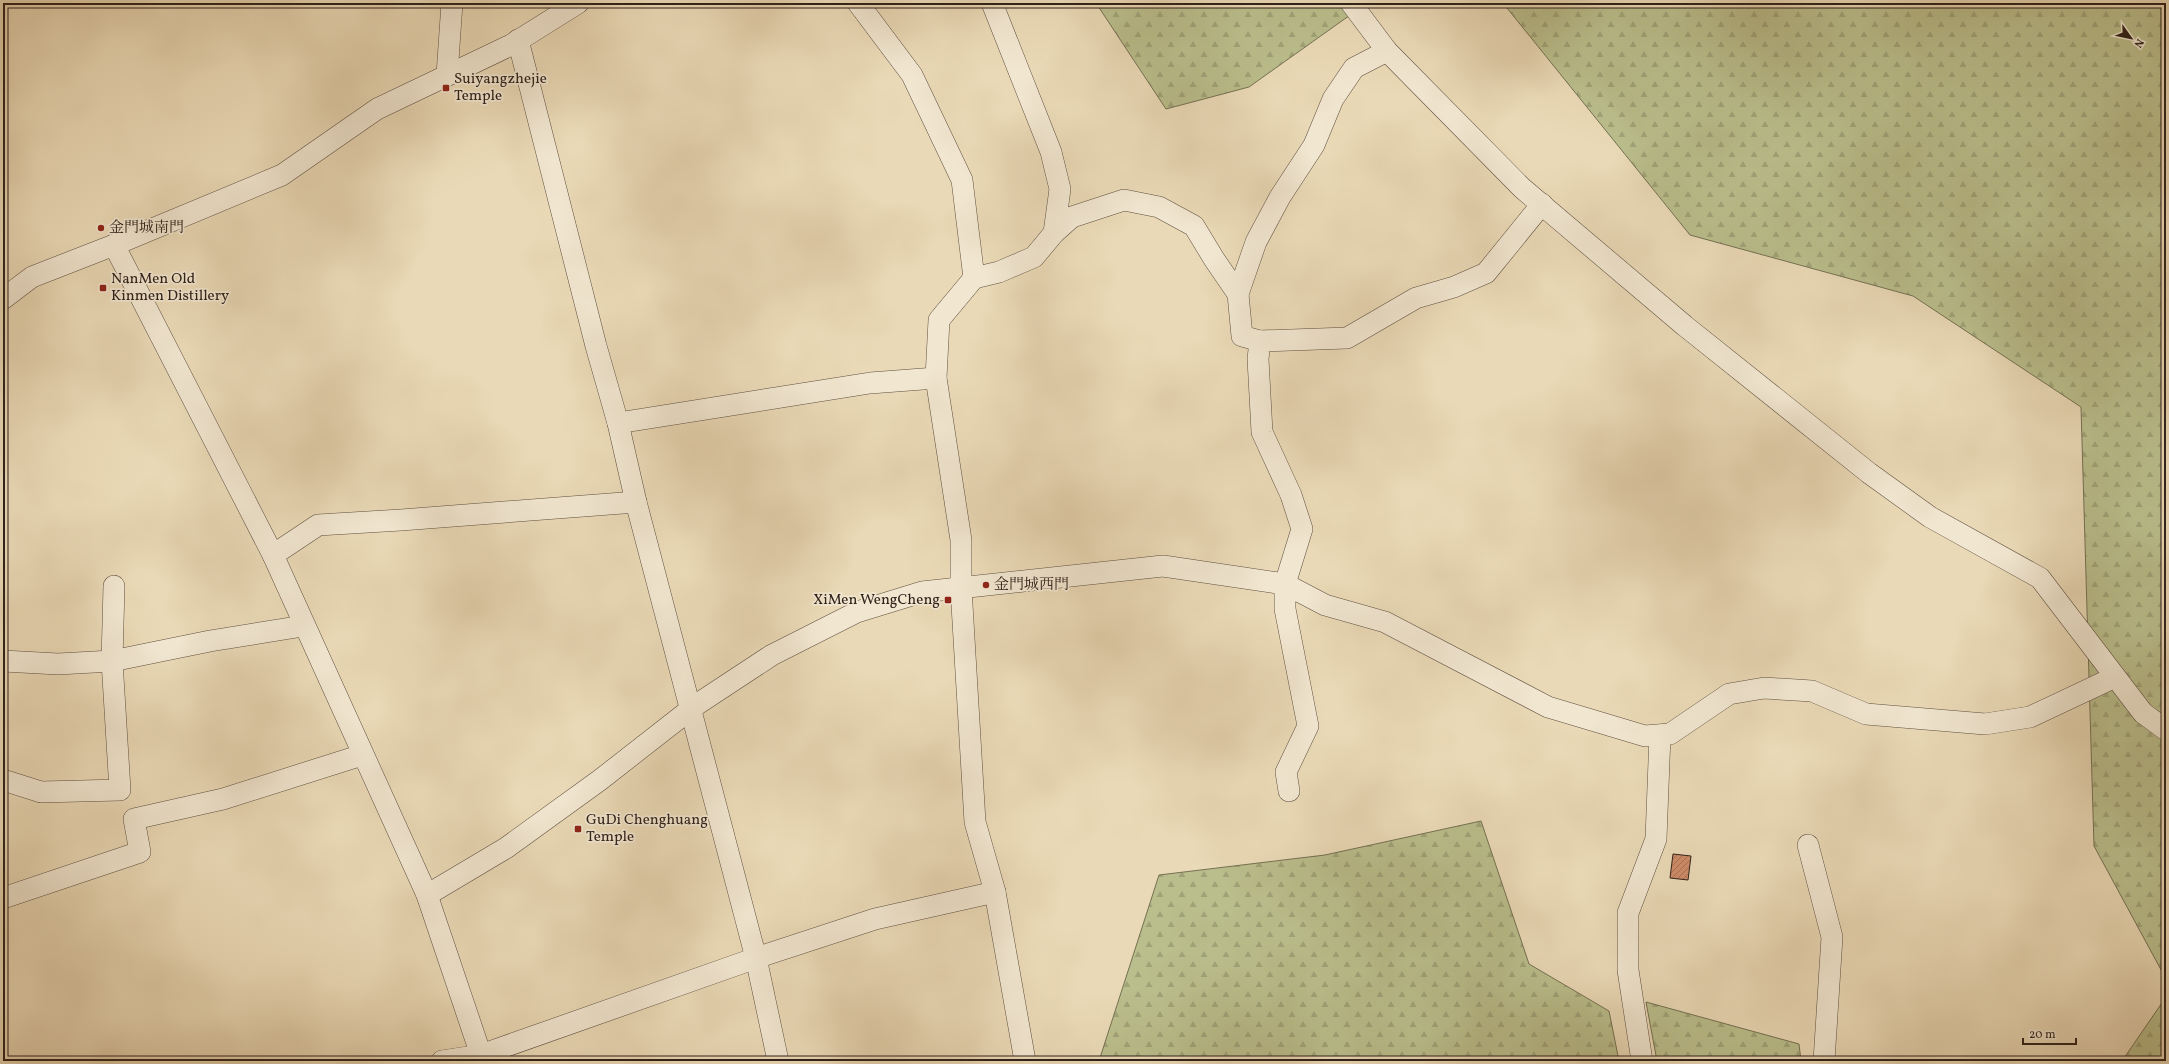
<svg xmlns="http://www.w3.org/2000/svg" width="2169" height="1064" font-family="Vollkorn,'Noto Serif TC',serif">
	<defs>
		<pattern id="forest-firs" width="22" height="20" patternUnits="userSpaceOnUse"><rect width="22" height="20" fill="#babe8c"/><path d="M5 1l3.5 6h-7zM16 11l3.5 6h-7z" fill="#a0a378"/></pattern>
		<pattern id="building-hatch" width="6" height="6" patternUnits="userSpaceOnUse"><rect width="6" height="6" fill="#d08c6a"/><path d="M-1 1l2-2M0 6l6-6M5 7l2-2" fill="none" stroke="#a97256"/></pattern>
	</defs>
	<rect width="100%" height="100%" fill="#ead9b6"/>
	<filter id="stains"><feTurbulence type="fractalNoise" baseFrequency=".005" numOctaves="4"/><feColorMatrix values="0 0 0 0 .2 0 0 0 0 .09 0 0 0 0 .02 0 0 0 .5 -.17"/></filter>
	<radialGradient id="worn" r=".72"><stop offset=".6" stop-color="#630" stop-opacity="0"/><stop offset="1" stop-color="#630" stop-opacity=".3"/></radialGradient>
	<!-- forest -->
	<g fill="url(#forest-firs)" stroke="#747053">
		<polygon points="1096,3 1367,3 1249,87 1166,109"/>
		<polygon points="1503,3 2166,3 2166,979 2094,846 2081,407 1913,296 1690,235"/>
		<polygon points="1481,821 1529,964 1609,1011 1619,1061 1099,1061 1159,875 1325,855"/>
		<polygon points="2166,997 2166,1061 2122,1061"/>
		<polygon points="1646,1002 1799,1044 1801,1061 1657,1061"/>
	</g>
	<!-- building -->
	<polygon fill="url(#building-hatch)" stroke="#2f211a" points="1673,854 1691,856 1688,880 1670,878"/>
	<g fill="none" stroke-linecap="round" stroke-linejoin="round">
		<!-- minor casing -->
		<g stroke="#5e4f41" stroke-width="22">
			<g id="minor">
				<polyline points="858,3 912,75 962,180 974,278 939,320 936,378 961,540 961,588 975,822 995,892 1025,1061"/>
				<polyline points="1351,3 1387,51 1522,188 1685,326 1869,473 1930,517 2040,578 2143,713 2166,730"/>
				<polyline points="518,40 596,346 618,423 636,502 756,958 778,1061"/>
				<polyline points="447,75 452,3"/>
				<polyline points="1054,233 1072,217 1124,200 1159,207 1194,226 1214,259 1238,294"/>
				<polyline points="114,245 282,175 377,109 511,45 578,3"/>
				<polyline points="974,278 999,272 1034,257 1054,233 1060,189 1051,152 992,3"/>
				<polyline points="3,299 32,277 114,245 273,555 427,895 483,1061"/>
				<polyline points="1260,341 1242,336 1238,294 1256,242 1280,197 1314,145 1333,99 1354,68 1387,51"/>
				<polyline points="618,423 870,383 936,378"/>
				<polyline points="273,555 318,525 401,520 636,502"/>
				<polyline points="3,661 58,664 112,661 210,641 303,626"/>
				<polyline points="3,780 41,792 120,790 112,661 114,586"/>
				<polyline points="1289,791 1286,772 1308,726 1285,609 1285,584 1302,529 1291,495 1262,432 1258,359 1260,341 1347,338 1416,298 1454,287 1486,273 1542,204"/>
				<polyline points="1808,845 1832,937 1824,1061"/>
				<polyline points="427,895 506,848 600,780 696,705 772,655 857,612 922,592 1163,566 1285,584 1325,605 1385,622 1548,707 1645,736 1670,734 1729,694 1764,688 1812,691 1866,714 1985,724 2030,717 2115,677"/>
				<polyline points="3,898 140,852 134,819 223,799 362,755"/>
				<polyline points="442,1061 481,1055 756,958 875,919 995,892"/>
				<polyline points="1642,1061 1628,970 1628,913 1656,839 1660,735"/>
			</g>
		</g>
		<!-- minor -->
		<use href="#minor" stroke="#f1e6d0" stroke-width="21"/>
	</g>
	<!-- markers -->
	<g fill="#8f2418" stroke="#f1e6d0" stroke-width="1.5">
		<rect x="442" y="84" width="8" height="8" rx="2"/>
		<circle cx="101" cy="228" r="4"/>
		<rect x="99" y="284" width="8" height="8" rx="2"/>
		<circle cx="986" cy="585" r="4"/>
		<rect x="944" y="596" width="8" height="8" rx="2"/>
		<rect x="574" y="825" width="8" height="8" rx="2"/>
	</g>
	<g text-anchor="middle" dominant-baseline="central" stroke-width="3.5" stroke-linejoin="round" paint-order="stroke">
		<!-- poi labels -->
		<g font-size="15" fill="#2f211a" stroke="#f1e6d0" text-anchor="start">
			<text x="454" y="79">Suiyangzhejie<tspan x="454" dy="17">Temple</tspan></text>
			<text x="109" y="228">金門城南門</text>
			<text x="111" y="279">NanMen Old<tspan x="111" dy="17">Kinmen Distillery</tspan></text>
			<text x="994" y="585">金門城西門</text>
			<text x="940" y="600" text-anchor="end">XiMen WengCheng</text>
			<text x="586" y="820">GuDi Chenghuang<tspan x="586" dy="17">Temple</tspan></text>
		</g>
	</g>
	<!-- margin -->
	<rect width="2169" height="1064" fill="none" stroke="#ead9b6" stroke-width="16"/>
	<rect x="4" y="4" width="2161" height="1056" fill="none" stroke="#2f211a" stroke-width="2"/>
	<rect x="8" y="8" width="2153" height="1048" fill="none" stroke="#2f211a"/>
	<!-- north arrow -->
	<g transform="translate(2131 38) rotate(123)" stroke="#f1e6d0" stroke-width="3" paint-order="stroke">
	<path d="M0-3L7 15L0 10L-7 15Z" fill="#2f211a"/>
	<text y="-6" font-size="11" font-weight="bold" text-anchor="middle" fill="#2f211a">N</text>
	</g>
	<!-- scale -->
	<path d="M2023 1038v6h53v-6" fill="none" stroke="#2f211a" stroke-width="2"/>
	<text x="2029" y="1038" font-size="12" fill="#2f211a" stroke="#f1e6d0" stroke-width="3" paint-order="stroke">20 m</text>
	<rect width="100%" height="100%" filter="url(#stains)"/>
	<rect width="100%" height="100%" fill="url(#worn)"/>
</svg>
